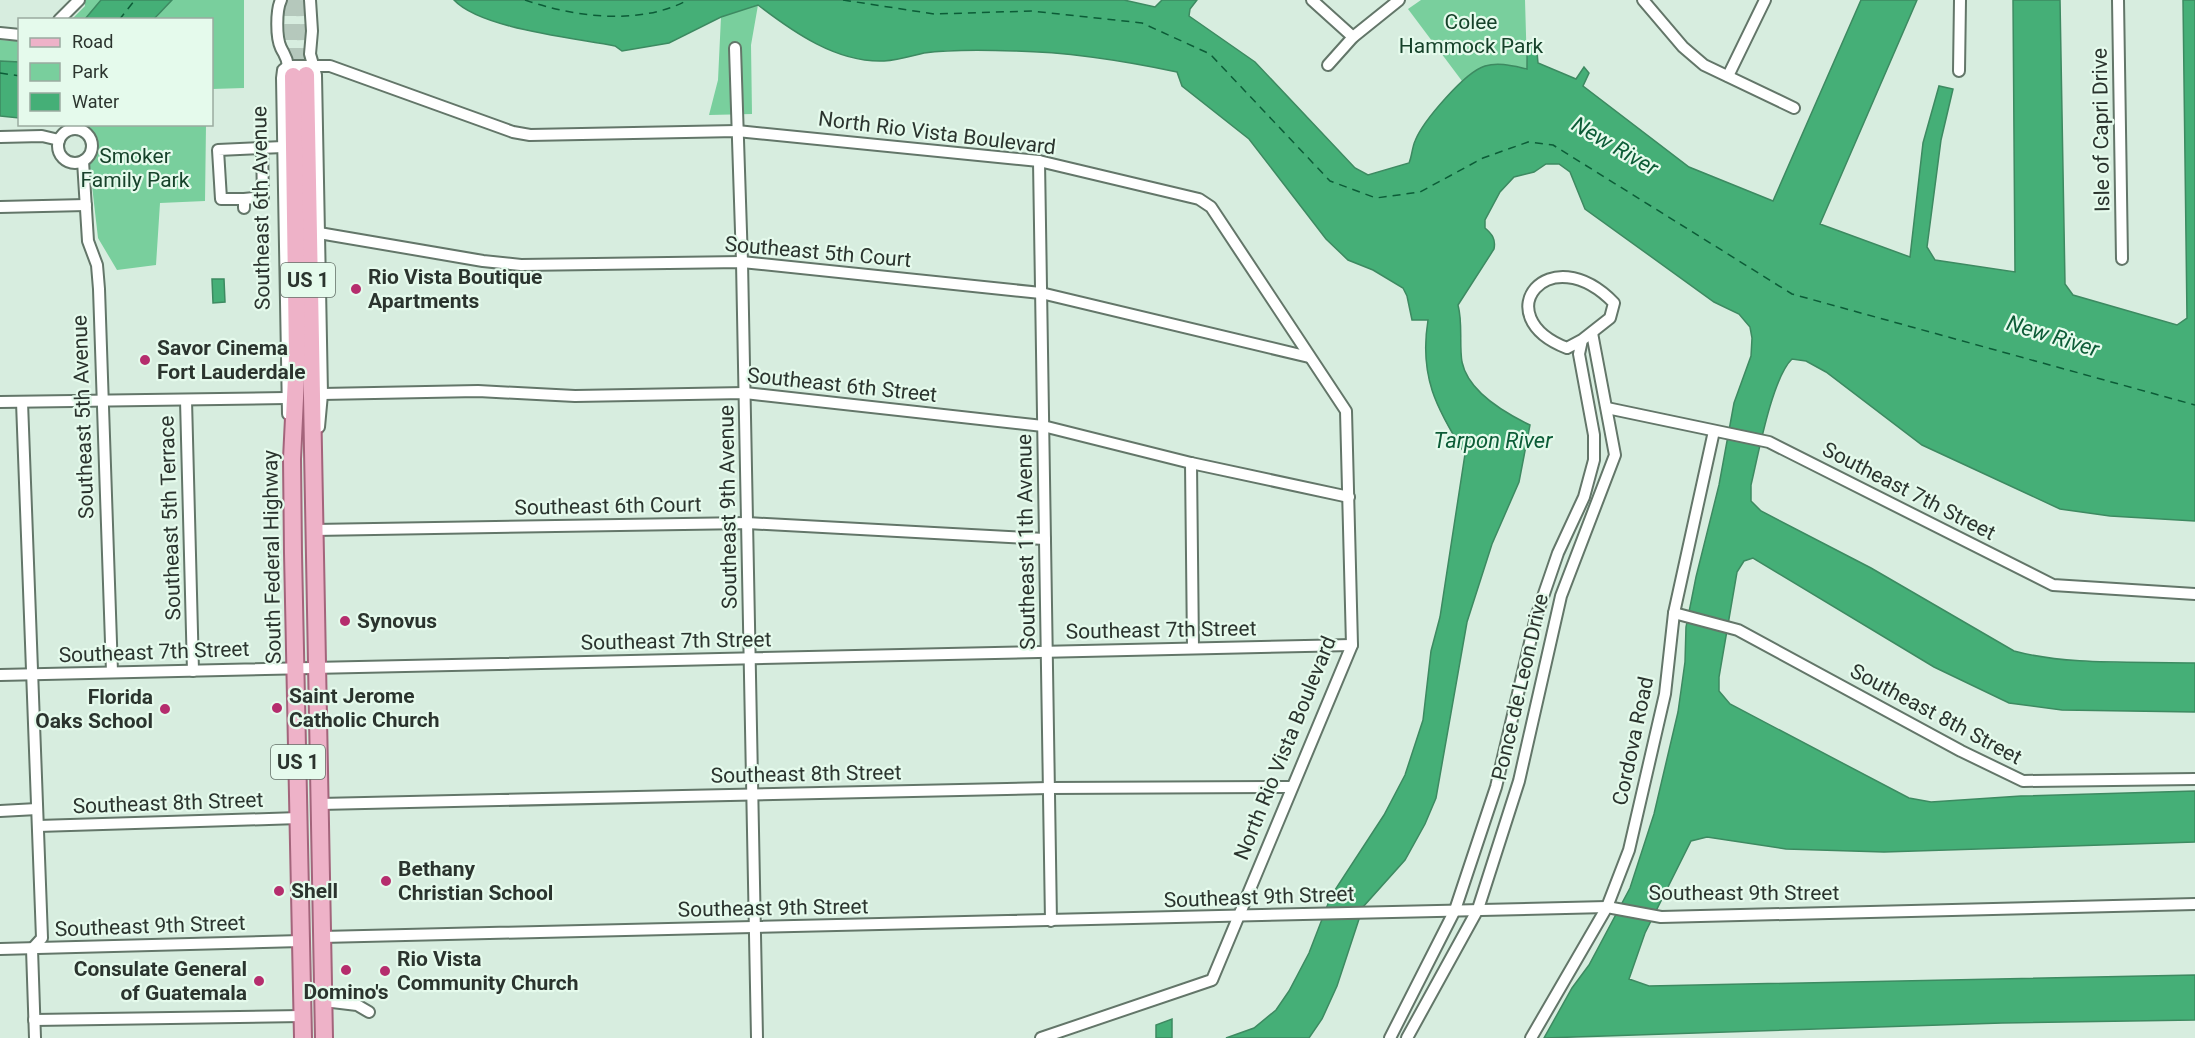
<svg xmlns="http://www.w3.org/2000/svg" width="2195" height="1038" font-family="Roboto,sans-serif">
	<rect width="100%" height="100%" fill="#d7eddf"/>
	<!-- green -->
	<g fill="#79cf9d">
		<polygon points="84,0 101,0 85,19 71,20 85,6"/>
		<polygon points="172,0 244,0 244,88 212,89 212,20 154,20"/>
		<path d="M1421,0H1525L1527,69C1498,64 1486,62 1462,81L1408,9Z"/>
		<polygon points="758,5 751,45 752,114 709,115 718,80 721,17"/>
		<polygon points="0,40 19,41 19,62 0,61"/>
		<polygon points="85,125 206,125 205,201 160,203 156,265 117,270 98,238"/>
	</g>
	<!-- water -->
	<g fill="#45af77" stroke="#3d8a61" stroke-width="1.5">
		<polygon points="101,0 172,0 154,19 85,19"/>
		<path d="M454,0H1124L1155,7L1162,0H1197L1190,9L1189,16L1255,62L1355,168L1368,175L1409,163C1412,156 1412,148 1415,141C1423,121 1465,72 1485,66C1499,62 1513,66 1527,69V41H1536L1538,63L1576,79L1584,67L1589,73L1583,86L1689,167L1773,201L1861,0H1917L1820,224L1910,257L1923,143L1939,86L1953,89L1941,140L1927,247L1935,260L2015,272L2013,0H2060L2065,284L2073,295L2177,325L2187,318L2183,0H2195V521L2110,516L2060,509L1922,445L1826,372L1806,361L1792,359C1772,378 1758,456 1751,485V501L1761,511L1871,568L2014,651C2069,666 2138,661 2195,663V712L2062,710L2009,703L1934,667L1753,558L1744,561L1737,572L1719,677V691L1730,704L1909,798L1931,802L2021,796L2195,791V842L1884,852L1786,849L1707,837L1691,841L1645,933L1629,979L1649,986L2195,975V1020L2002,1023L1544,1038L1572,988L1589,965L1630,888L1654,814L1678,712L1685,662L1686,627L1696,577L1719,485L1734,403L1751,356L1752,338L1750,327L1739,314L1714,302L1585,209L1570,172L1559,164H1546L1534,172L1514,177L1500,192L1485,220V228C1492,234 1496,239 1494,249L1458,305C1463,324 1459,343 1462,362C1468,391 1505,413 1530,425L1519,482L1492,544L1467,622L1436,798L1425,824L1405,860L1363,907L1337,986L1322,1019L1309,1038H1226L1254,1028L1276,1010L1289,991L1309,953L1331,896L1384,815L1405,775L1423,720L1431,651L1440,617L1465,454C1436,408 1419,376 1428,320H1412L1407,296L1403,288L1373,270L1348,260L1326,239L1249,139L1182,86L1177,72C1125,61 1069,52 1015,51C986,50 953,49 924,53C911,56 898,60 884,61C837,63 793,32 758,5L721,17L669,43L622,51L615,46C576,38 481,29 454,0Z"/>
		<polygon points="0,61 19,62 19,118 0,116"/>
		<polygon points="212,279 224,279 225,302 213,303"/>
		<polygon points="1172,1019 1172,1038 1156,1038 1156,1025"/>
	</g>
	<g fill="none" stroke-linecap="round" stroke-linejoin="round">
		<!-- ferry -->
		<g stroke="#0c5c37" stroke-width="1.5" stroke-dasharray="8 6" stroke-linecap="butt">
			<path d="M525,0C575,17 639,26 688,0"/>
			<polyline points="843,0 934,14 1032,11 1142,23 1210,54 1330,181 1376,198 1420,192 1483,158 1528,142 1553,145 1792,294 2195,405"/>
			<polyline points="119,20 135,0"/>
			<polyline points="0,73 20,76"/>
		</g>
		<!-- primary-tunnel -->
		<g stroke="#b5c8bc" stroke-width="16" stroke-dasharray="16 8" stroke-linecap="butt">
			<polyline points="292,0 293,76"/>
			<polyline points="304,0 306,75"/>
		</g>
		<!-- minor casing -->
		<g stroke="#637669" stroke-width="14">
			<g id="minor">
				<path d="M281,0C276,10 276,38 281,48C285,56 287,57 288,66"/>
				<polyline points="310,0 312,31 310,54 316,75 322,394 319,427"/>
				<polyline points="1312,0 1353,37"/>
				<polyline points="1643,0 1683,47 1704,65 1794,108"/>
				<polyline points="2118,0 2122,259"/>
				<polyline points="59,20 79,0"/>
				<polyline points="0,33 20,35"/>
				<polyline points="735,48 742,262 757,1038"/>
				<polyline points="1328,65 1353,37 1399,0"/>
				<polyline points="288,66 330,66 513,132 530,135 737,131 1039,161 1199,199 1211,207 1346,411 1352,645 1212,980 1041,1038"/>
				<polyline points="288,66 283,70 282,78 288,414"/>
				<polyline points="1959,71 1960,0"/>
				<polyline points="1728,76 1765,0"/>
				<circle cx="75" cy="146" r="17"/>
				<polyline points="0,137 42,136 59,140"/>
				<polyline points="83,161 88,241 97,265 99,289 112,672"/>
				<polyline points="1039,161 1051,921"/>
				<polyline points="244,199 263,197 262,148"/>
				<polyline points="0,207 86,205"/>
				<polyline points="244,208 244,199 221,199 218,150 283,147"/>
				<polyline points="319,233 483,261 521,265 742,262 1041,293 1309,357"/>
				<polyline points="322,394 478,391 575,396 745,393 1043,426 1191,463 1349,497"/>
				<polyline points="186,400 193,671"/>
				<polyline points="0,402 286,398"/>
				<polyline points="22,402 42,938 32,949 35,1038"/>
				<polyline points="1607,408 1769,442 2053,585 2195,594"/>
				<polyline points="1191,463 1193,648"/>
				<polyline points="314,530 747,523 1045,539"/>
				<polyline points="1674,613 1738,630 1961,751 2023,781 2195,779"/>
				<polyline points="0,675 1352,645"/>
				<polyline points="320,804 1049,788 1292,787"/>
				<polyline points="0,811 37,809"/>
				<polyline points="38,826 299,818"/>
				<polyline points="322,937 1607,907 1661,917 2195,904"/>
				<polyline points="0,949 301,941"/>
				<polyline points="324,1001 357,1005 369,1012"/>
				<polyline points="34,1020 302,1016"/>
				<path d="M1390,1038L1455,910L1496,787L1536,617L1558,553L1584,497L1594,460V435L1579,354L1582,340L1610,318L1614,303C1549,236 1485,316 1567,348L1582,340"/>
				<polyline points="1407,1038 1478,909 1519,781 1561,596 1615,455 1592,333"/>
				<polyline points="1531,1038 1607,907 1629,850 1665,694 1674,613 1714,431"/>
			</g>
		</g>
		<!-- primary casing -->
		<g stroke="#a3647b" stroke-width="20">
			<g id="primary">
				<polyline points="306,75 324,1038"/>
				<polyline points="293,76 297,357 292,459 293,553 303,1038"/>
			</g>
		</g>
		<!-- minor -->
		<use href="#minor" stroke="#fff" stroke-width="10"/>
		<!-- primary -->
		<use href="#primary" stroke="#eeb2c8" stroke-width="16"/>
	</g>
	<!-- markers -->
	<g fill="#b52d6d" stroke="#e5faec" stroke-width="2">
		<circle cx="356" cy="289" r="6"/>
		<circle cx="145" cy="360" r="6"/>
		<circle cx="345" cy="621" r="6"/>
		<circle cx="277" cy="708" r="6"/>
		<circle cx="165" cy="709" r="6"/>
		<circle cx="386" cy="881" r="6"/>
		<circle cx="279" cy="891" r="6"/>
		<circle cx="346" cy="970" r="6"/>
		<circle cx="385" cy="971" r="6"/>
		<circle cx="259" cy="981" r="6"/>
	</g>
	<g text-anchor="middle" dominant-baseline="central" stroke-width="4.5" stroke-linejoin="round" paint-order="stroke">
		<!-- shield labels -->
		<g fill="#e5faec" stroke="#636f67" stroke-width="1.5">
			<rect x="281" y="263" width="54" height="34" rx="4.5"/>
			<rect x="271" y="745" width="54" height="34" rx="4.5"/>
		</g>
		<g font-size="20" font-weight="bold" fill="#2b342e">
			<text x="308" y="280">US 1</text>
			<text x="298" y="762">US 1</text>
		</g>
		<!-- park labels -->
		<g font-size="21" fill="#16422a" stroke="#e5faec">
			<text x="1471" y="22">Colee<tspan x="1471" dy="24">Hammock Park</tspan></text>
			<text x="135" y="156">Smoker<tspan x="135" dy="24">Family Park</tspan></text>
		</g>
		<!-- street labels -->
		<g font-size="21" fill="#2b342e" stroke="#e5faec">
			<text transform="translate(2101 130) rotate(-91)">Isle of Capri Drive</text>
			<text transform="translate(937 133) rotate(7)">North Rio Vista Boulevard</text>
			<text transform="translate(261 208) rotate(-91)">Southeast 6th Avenue</text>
			<text transform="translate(818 252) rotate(5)">Southeast 5th Court</text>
			<text transform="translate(842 385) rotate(6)">Southeast 6th Street</text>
			<text transform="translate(83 417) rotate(-92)">Southeast 5th Avenue</text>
			<text transform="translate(1909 491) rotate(27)">Southeast 7th Street</text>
			<text transform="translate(608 506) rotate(-1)">Southeast 6th Court</text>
			<text transform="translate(728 507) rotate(-91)">Southeast 9th Avenue</text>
			<text transform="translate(170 518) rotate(-92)">Southeast 5th Terrace</text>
			<text transform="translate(1026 542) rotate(-91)">Southeast 11th Avenue</text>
			<text transform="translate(272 557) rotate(-91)">South Federal Highway</text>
			<text transform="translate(1161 630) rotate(-1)">Southeast 7th Street</text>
			<text transform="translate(676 641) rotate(-1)">Southeast 7th Street</text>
			<text transform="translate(154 652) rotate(-2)">Southeast 7th Street</text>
			<text transform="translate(1520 687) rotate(-77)">Ponce de Leon Drive</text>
			<text transform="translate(1936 714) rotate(28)">Southeast 8th Street</text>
			<text transform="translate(1633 741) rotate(-78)">Cordova Road</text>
			<text transform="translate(1285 748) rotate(-68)">North Rio Vista Boulevard</text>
			<text transform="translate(806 774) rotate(-1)">Southeast 8th Street</text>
			<text transform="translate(168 803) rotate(-2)">Southeast 8th Street</text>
			<text x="1744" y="893">Southeast 9th Street</text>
			<text transform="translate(1259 897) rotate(-2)">Southeast 9th Street</text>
			<text transform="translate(773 908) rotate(-1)">Southeast 9th Street</text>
			<text transform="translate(150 926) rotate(-2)">Southeast 9th Street</text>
		</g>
		<!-- poi labels -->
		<g font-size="21" font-weight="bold" fill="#2b342e" stroke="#e5faec" text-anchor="start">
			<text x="368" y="277">Rio Vista Boutique<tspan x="368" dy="24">Apartments</tspan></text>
			<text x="157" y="348">Savor Cinema<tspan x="157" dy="24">Fort Lauderdale</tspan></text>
			<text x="357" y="621">Synovus</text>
			<text x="289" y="696">Saint Jerome<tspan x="289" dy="24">Catholic Church</tspan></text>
			<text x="153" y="697" text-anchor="end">Florida<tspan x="153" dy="24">Oaks School</tspan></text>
			<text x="398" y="869">Bethany<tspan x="398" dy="24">Christian School</tspan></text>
			<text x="291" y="891">Shell</text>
			<text x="397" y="959">Rio Vista<tspan x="397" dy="24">Community Church</tspan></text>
			<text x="247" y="969" text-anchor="end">Consulate General<tspan x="247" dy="24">of Guatemala</tspan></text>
			<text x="346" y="992" text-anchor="middle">Domino's</text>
		</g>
		<!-- water labels -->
		<g font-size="22" font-style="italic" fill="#0c5c37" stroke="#e5faec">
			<text transform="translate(1615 146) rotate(30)">New River</text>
			<text transform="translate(2053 336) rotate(17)">New River</text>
			<text x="1493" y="440">Tarpon River</text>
		</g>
	</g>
	<!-- legend -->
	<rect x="18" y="18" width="195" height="108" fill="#e5faec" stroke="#9baba0" stroke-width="1.5"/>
	<rect x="30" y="38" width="30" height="9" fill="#eeb2c8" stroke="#9baba0" stroke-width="1.5"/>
	<text x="72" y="48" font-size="18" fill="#2b342e">Road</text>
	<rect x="30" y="63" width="30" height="18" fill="#79cf9d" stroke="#9baba0" stroke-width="1.5"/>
	<text x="72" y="78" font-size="18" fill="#2b342e">Park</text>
	<rect x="30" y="93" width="30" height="18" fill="#45af77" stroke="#9baba0" stroke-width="1.5"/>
	<text x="72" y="108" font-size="18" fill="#2b342e">Water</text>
</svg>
